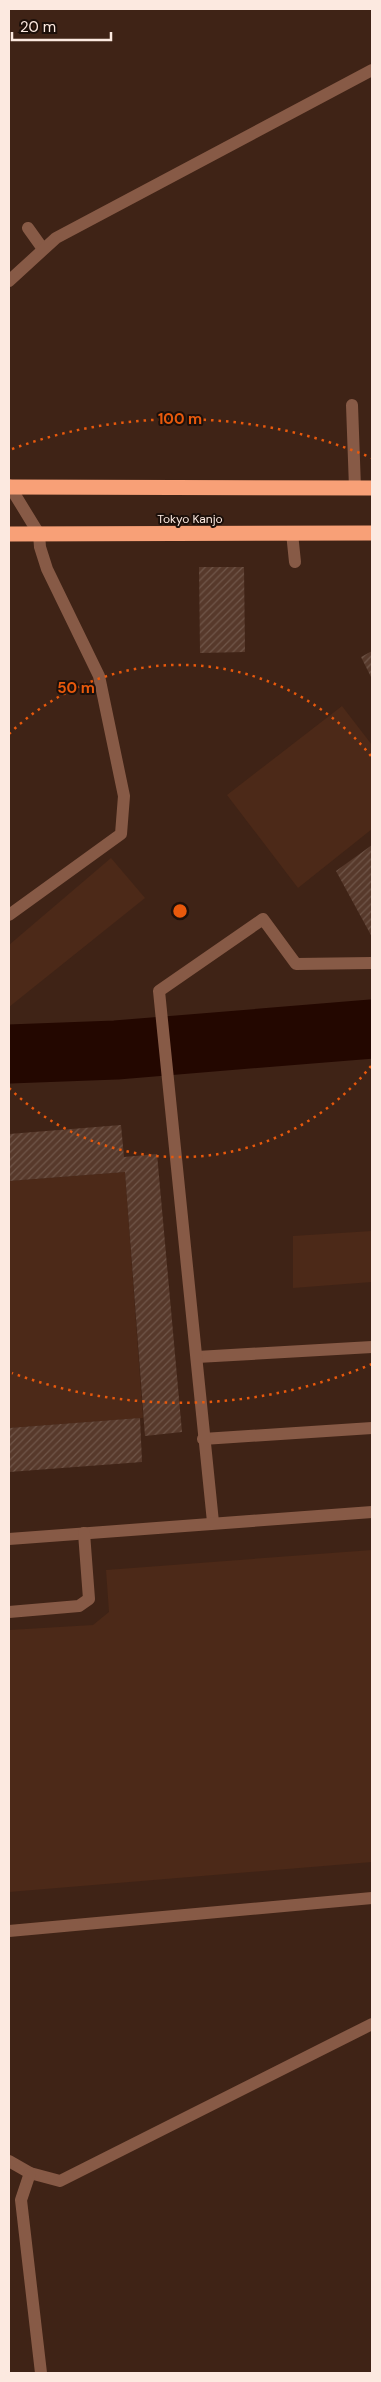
<svg xmlns="http://www.w3.org/2000/svg" width="381" height="2382" font-family="'DM Sans',sans-serif">
	<defs>
		<pattern id="building-hatch" width="6" height="6" patternUnits="userSpaceOnUse" patternTransform="scale(1.25)"><rect width="6" height="6" fill="#57392b"/><path d="M-1 1l2-2M0 6l6-6M5 7l2-2" fill="none" stroke="#705649"/></pattern>
	</defs>
	<rect width="100%" height="100%" fill="#3f2316"/>
	<!-- built -->
	<g fill="#4c2918">
		<polygon points="342,706 372,745 372,829 298,888 227,795"/>
		<polygon points="111,858 145,898 9,1007 9,945"/>
		<polygon points="125,1172 143,1418 9,1428 9,1181"/>
		<polygon points="372,1231 372,1282 293,1288 293,1236"/>
		<polygon points="372,1550 372,1862 9,1892 9,1630 93,1625 109,1612 106,1570"/>
	</g>
	<g fill="none" stroke-linecap="round" stroke-linejoin="round">
		<!-- river -->
		<polyline stroke="#230700" stroke-width="59" points="9,1054 116,1050 372,1029"/>
	</g>
	<!-- building -->
	<g fill="url(#building-hatch)">
		<polygon points="199,567 244,567 245,652 200,653"/>
		<polygon points="372,651 372,679 361,657"/>
		<polygon points="372,845 372,937 336,871"/>
		<polygon points="121,1125 124,1157 157,1154 182,1432 145,1436 125,1172 9,1181 9,1134"/>
		<polygon points="140,1418 142,1462 9,1472 9,1428"/>
	</g>
	<g fill="none" stroke-linecap="round" stroke-linejoin="round">
		<!-- lane -->
		<g stroke="#875a46" stroke-width="12">
			<polyline points="28,228 43,249"/>
			<polyline points="352,405 355,488"/>
			<polyline points="292,533 295,562"/>
			<polyline points="197,1357 372,1347"/>
			<polyline points="203,1439 372,1428"/>
			<polyline points="213,1522 159,991 263,919 296,964 372,963"/>
			<polyline points="9,1539 372,1512"/>
			<polyline points="9,1612 79,1606 89,1599 84,1533"/>
			<polyline points="9,1931 372,1898"/>
		</g>
		<!-- street -->
		<g stroke="#875a46" stroke-width="12">
			<polyline points="9,281 56,238 372,70"/>
			<polyline points="9,485 39,534 40,547 47,569 99,676 124,796 121,834 9,915"/>
			<polyline points="9,2161 30,2173 60,2181 372,2024"/>
			<polyline points="30,2173 21,2200 41,2373"/>
		</g>
		<!-- highway -->
		<g stroke="#f8a077" stroke-width="15">
			<polyline points="9,487 372,488"/>
			<polyline points="9,534 372,533"/>
		</g>
	</g>
	<!-- distance rings -->
	<g fill="none" stroke="#e8590c" stroke-width="2.5" stroke-dasharray="2.5 5">
		<path d="M371 1066A246 246 0 0 1 9 1088M9 734A246 246 0 0 1 371 756"/>
		<path d="M372 1364A492 492 0 0 1 12 1373M12 449A492 492 0 0 1 372 458"/>
	</g>
	<g text-anchor="middle" dominant-baseline="central" stroke-width="4" stroke-linejoin="round" paint-order="stroke">
		<!-- street labels -->
		<g font-size="12" fill="#fce9e0" stroke="#1d100a">
			<text x="190" y="519">Tokyo Kanjo</text>
		</g>
	</g>
	<circle cx="180" cy="911" r="8" fill="#e8590c" stroke="#1d100a" stroke-width="2.5"/>
	<g font-size="15" text-anchor="middle" font-weight="bold" fill="#e8590c" stroke="#1d100a" stroke-width="4" stroke-linejoin="round" paint-order="stroke">
		<text x="180" y="424">100 m</text>
		<text x="76" y="693">50 m</text>
	</g>
	<!-- border -->
	<rect width="381" height="2382" fill="none" stroke="#fce9e0" stroke-width="20"/>
	<!-- scale -->
	<path d="M12 32v8h99v-8" fill="none" stroke="#fce9e0" stroke-width="2.5"/>
	<text x="20" y="32" font-size="15" fill="#fce9e0" stroke="#1d100a" stroke-width="4" paint-order="stroke">20 m</text>
</svg>
